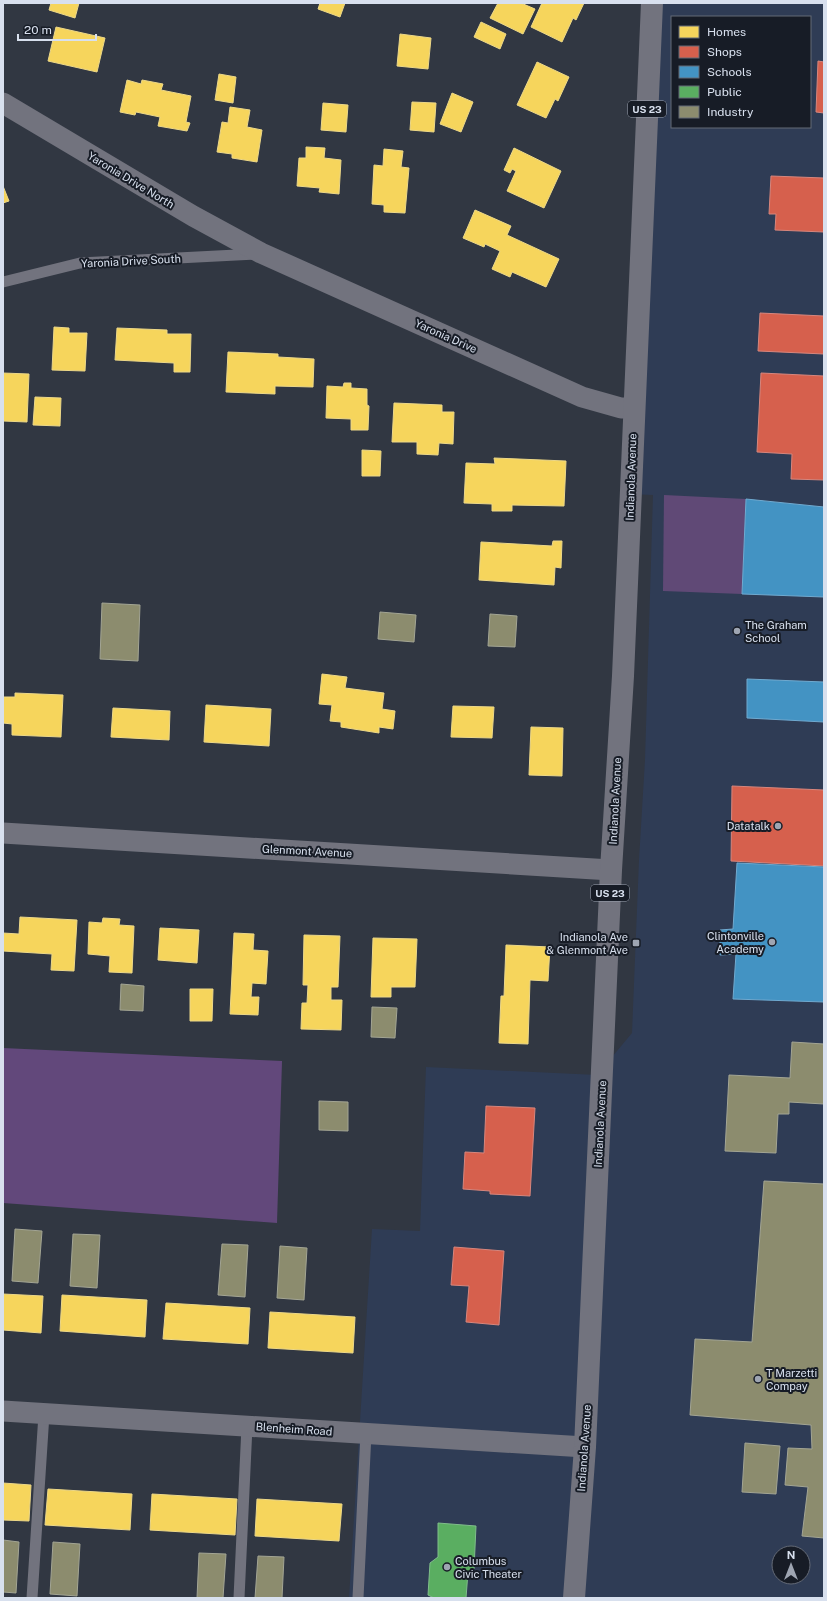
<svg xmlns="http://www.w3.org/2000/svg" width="827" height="1601" font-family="'Public Sans',sans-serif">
	<rect width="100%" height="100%" fill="#313742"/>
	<!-- built -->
	<path fill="#2f3c55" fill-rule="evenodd" d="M651,3H824V1598H349L372,1229L420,1231L426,1067L597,1075L632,1033L639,860L645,760L653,495L630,494ZM672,17H810V127H672ZM779,1553H803V1577H779Z"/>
	<!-- green -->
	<polygon fill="#604976" points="664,495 746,499 742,594 663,591"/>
	<!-- forest -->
	<polygon fill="#62487b" points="3,1048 282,1061 277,1223 3,1203"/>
	<!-- homes -->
	<g fill="#f6d55c" stroke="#edd888">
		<polygon points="51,3 79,3 75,18 49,10"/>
		<polygon points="320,3 345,3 340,17 318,9"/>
		<polygon points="498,3 521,3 535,9 523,34 490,18"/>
		<polygon points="542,3 584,3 576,20 573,18 562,42 531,27"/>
		<polygon points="481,22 506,34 500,49 474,37"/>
		<polygon points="56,27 105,38 97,72 48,61"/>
		<polygon points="400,34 431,38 428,69 397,66"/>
		<polygon points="537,62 569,77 558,101 555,99 546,118 517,105"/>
		<polygon points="219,74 236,77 233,103 215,100"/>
		<polygon points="127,80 141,84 142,80 163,84 161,90 191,96 186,122 190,123 187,131 158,126 160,117 136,112 135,115 120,112"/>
		<polygon points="452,93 473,102 461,132 440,124"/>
		<polygon points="412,102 436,103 434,132 410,130"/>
		<polygon points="323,103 348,105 346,132 321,130"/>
		<polygon points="230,107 250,110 247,127 262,130 257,162 232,158 232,154 217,152 222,122 228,123"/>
		<polygon points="306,147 325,148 324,158 341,160 339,194 319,192 320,188 297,186 299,158 306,158"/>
		<polygon points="514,148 561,171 544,208 507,191 516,171 512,169 510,173 504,170"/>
		<polygon points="384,149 403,151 401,167 409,168 405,213 384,212 384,205 372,204 374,165 383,166"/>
		<polygon points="3,186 9,201 3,203"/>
		<polygon points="475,210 511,226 507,235 559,259 546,287 512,272 510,277 492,269 500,251 485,244 484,247 463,238"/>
		<polygon points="54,327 69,328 69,333 87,333 85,371 52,370"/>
		<polygon points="117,328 167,330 167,334 191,334 190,372 174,372 174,363 115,360"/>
		<polygon points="228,352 278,354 278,357 314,359 313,387 275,386 275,394 226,392"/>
		<polygon points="3,373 29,374 27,422 3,421"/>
		<polygon points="344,383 351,383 351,388 367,389 367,405 369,406 368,430 351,430 351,419 326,418 327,386 343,387"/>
		<polygon points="35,397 61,398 60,426 33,425"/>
		<polygon points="394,403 442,405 442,412 454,412 453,444 439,443 438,455 417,454 417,442 392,442"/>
		<polygon points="362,450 381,451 380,476 362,476"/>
		<polygon points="494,458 566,461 564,506 512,505 512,511 492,511 492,504 464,503 466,463 495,464"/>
		<polygon points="553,541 562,541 561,568 555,567 554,585 479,580 481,542 552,546"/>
		<polygon points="322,674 347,677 345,688 384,693 382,709 395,711 393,729 379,727 379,733 341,727 341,722 330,721 332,705 319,704"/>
		<polygon points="15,693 63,695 61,737 12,735 12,724 3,723 3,697 15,697"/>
		<polygon points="206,705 271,709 269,746 204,742"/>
		<polygon points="453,706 494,707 492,738 451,737"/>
		<polygon points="113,708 170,711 169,740 111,737"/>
		<polygon points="531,727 563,728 562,776 529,775"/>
		<polygon points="20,917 77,920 74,971 51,970 52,954 3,951 3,933 19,934"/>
		<polygon points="103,918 120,919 119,925 134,926 132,973 109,972 110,956 88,954 89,922 102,923"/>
		<polygon points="160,928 199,930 197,963 158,960"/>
		<polygon points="234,933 254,934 253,950 268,951 266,984 252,983 251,997 259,997 258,1015 230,1014"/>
		<polygon points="304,935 340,936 338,987 331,987 331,1000 342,1000 341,1030 301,1029 302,1003 307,1003 308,985 303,985"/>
		<polygon points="373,938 417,939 415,987 391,987 391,997 371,997"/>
		<polygon points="506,945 550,947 548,981 530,980 528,1044 499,1043 501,996 504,996"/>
		<polygon points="190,989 213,989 212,1021 190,1021"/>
		<polygon points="3,1294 43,1296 41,1333 3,1330"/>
		<polygon points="62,1295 147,1300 145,1337 60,1331"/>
		<polygon points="166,1303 250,1308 248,1344 163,1339"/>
		<polygon points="270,1312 355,1317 353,1353 268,1348"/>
		<polygon points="3,1483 31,1485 29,1521 3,1520"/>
		<polygon points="48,1489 132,1494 130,1530 45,1525"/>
		<polygon points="152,1494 237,1499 235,1535 150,1530"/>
		<polygon points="257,1499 342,1504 339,1541 255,1536"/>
	</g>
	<!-- shops -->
	<g fill="#d6604d" stroke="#d7867d">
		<polygon points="818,61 824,62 824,113 816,112"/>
		<polygon points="771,176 824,178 824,232 775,230 776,214 769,214"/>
		<polygon points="760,313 824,316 824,354 758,351"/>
		<polygon points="761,373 824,376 824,480 791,479 792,454 757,452"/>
		<polygon points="732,786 824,790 824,866 731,861"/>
		<polygon points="486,1106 535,1108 530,1196 490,1194 490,1191 463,1189 465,1152 484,1153"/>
		<polygon points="454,1247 504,1251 499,1325 466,1322 469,1286 451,1285"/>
	</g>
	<!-- schools -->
	<g fill="#4393c3" stroke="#70aad0">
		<polygon points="746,499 824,507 824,597 742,594"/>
		<polygon points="747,679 824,682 824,722 747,718"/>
		<polygon points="737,863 824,867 824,1002 733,999 736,954 720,955 720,930 733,929"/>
	</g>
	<!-- public -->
	<polygon fill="#5aae61" stroke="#80bd8b" points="438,1523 476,1526 474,1569 468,1572 466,1598 434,1598 428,1595 430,1563 438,1557"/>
	<!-- industry -->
	<g fill="#8c8c6e" stroke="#a3a594">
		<polygon points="102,603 140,605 138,661 100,659"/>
		<polygon points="380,612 416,615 414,642 378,639"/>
		<polygon points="490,614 517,616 515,647 488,646"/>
		<polygon points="121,984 144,986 143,1011 120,1010"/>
		<polygon points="372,1007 397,1008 395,1038 371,1037"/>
		<polygon points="792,1042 824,1044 824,1104 789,1102 789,1114 778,1114 776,1153 725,1151 729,1075 790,1078"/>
		<polygon points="319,1101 348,1102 348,1131 319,1130"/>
		<polygon points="764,1181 824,1184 824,1538 802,1536 808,1487 785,1485 788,1448 812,1449 811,1425 690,1415 695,1339 752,1342"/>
		<polygon points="15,1229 42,1231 38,1283 12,1281"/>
		<polygon points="73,1234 100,1235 97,1288 70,1286"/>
		<polygon points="222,1244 248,1245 245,1297 218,1295"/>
		<polygon points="280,1246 307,1248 304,1300 277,1298"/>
		<polygon points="745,1443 780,1446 776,1494 742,1492"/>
		<polygon points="3,1540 19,1542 16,1593 3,1592"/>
		<polygon points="53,1542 80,1544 77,1596 50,1594"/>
		<polygon points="199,1553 226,1554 223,1598 197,1598"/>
		<polygon points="258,1556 284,1557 282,1598 255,1598"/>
	</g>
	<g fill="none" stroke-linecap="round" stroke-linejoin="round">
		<!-- service -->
		<g stroke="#72737e" stroke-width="11">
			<polyline points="3,282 80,263 256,254"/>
			<polyline points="32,1598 44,1414"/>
			<polyline points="239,1598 247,1426"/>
			<polyline points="358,1598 366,1433"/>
		</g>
		<!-- minor -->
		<g stroke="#72737e" stroke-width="21">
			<polyline points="3,103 193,216 261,253 582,397 621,408 634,408"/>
			<polyline points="3,833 611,870"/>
			<polyline points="3,1411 585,1447"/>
		</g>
		<!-- primary -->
		<polyline stroke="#72737e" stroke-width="22" points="574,1598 585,1447 611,870 623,676 652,3"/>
	</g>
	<!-- markers -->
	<g fill="#9ea5b2" stroke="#171c26" stroke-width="1.5">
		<circle cx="737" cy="631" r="4"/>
		<circle cx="778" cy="826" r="4"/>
		<circle cx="772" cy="942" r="4"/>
		<rect x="632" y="939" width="8" height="8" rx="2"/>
		<circle cx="758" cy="1379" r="4"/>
		<circle cx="447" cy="1567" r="4"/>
	</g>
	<g text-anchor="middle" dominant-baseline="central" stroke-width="4" stroke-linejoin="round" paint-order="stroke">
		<!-- shield labels -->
		<g fill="#171c26" stroke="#9ea5b2" stroke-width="1">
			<rect x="628" y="101" width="38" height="16" rx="3"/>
			<rect x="591" y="885" width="38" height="16" rx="3"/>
		</g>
		<g font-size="10" font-weight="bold" fill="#d8e0ee">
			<text x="647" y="109">US 23</text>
			<text x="610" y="893">US 23</text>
		</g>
		<!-- street labels -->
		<g font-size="11" fill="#d8e0ee" stroke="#171c26">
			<text transform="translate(131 180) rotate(31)">Yaronia Drive North</text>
			<text transform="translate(131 261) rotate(-3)">Yaronia Drive South</text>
			<text transform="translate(446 336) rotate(24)">Yaronia Drive</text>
			<text transform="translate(631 477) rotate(-88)">Indianola Avenue</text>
			<text transform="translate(615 801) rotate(-87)">Indianola Avenue</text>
			<text transform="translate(307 851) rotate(3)">Glenmont Avenue</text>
			<text transform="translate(600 1124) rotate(-87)">Indianola Avenue</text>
			<text transform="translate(294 1429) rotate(4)">Blenheim Road</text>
			<text transform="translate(584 1448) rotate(-86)">Indianola Avenue</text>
		</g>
		<!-- poi labels -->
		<g font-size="11" fill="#d8e0ee" stroke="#171c26" text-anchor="start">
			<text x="745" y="625">The Graham<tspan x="745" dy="13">School</tspan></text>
			<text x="770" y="826" text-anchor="end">Datatalk</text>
			<text x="764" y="936" text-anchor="end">Clintonville<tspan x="764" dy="13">Academy</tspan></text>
			<text x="628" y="937" text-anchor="end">Indianola Ave<tspan x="628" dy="13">&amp; Glenmont Ave</tspan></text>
			<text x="766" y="1373">T Marzetti<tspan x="766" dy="13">Compay</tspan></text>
			<text x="455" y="1561">Columbus<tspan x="455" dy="13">Civic Theater</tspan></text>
		</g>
	</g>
	<!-- border -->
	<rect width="827" height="1601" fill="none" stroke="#d8e0ee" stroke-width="8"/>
	<!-- legend -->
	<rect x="671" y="16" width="140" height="112" fill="#171c26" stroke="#646a76"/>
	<rect x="679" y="26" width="20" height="12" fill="#f6d55c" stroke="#646a76"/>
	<text x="707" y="36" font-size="12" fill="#d8e0ee">Homes</text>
	<rect x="679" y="46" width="20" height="12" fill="#d6604d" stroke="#646a76"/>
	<text x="707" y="56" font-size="12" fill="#d8e0ee">Shops</text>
	<rect x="679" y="66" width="20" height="12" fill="#4393c3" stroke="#646a76"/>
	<text x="707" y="76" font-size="12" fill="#d8e0ee">Schools</text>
	<rect x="679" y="86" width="20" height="12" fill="#5aae61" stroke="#646a76"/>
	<text x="707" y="96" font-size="12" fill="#d8e0ee">Public</text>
	<rect x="679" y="106" width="20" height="12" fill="#8c8c6e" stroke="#646a76"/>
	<text x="707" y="116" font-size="12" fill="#d8e0ee">Industry</text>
	<!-- north arrow -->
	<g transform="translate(791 1565)"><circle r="19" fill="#171c26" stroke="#646a76"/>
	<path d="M0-3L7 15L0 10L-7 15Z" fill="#9ea5b2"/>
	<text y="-6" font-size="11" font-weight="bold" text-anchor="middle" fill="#d8e0ee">N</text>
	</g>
	<!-- scale -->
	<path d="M18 34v6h78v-6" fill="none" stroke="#d8e0ee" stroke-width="2"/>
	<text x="24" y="34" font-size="12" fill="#d8e0ee" stroke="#171c26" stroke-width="3" paint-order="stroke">20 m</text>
</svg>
